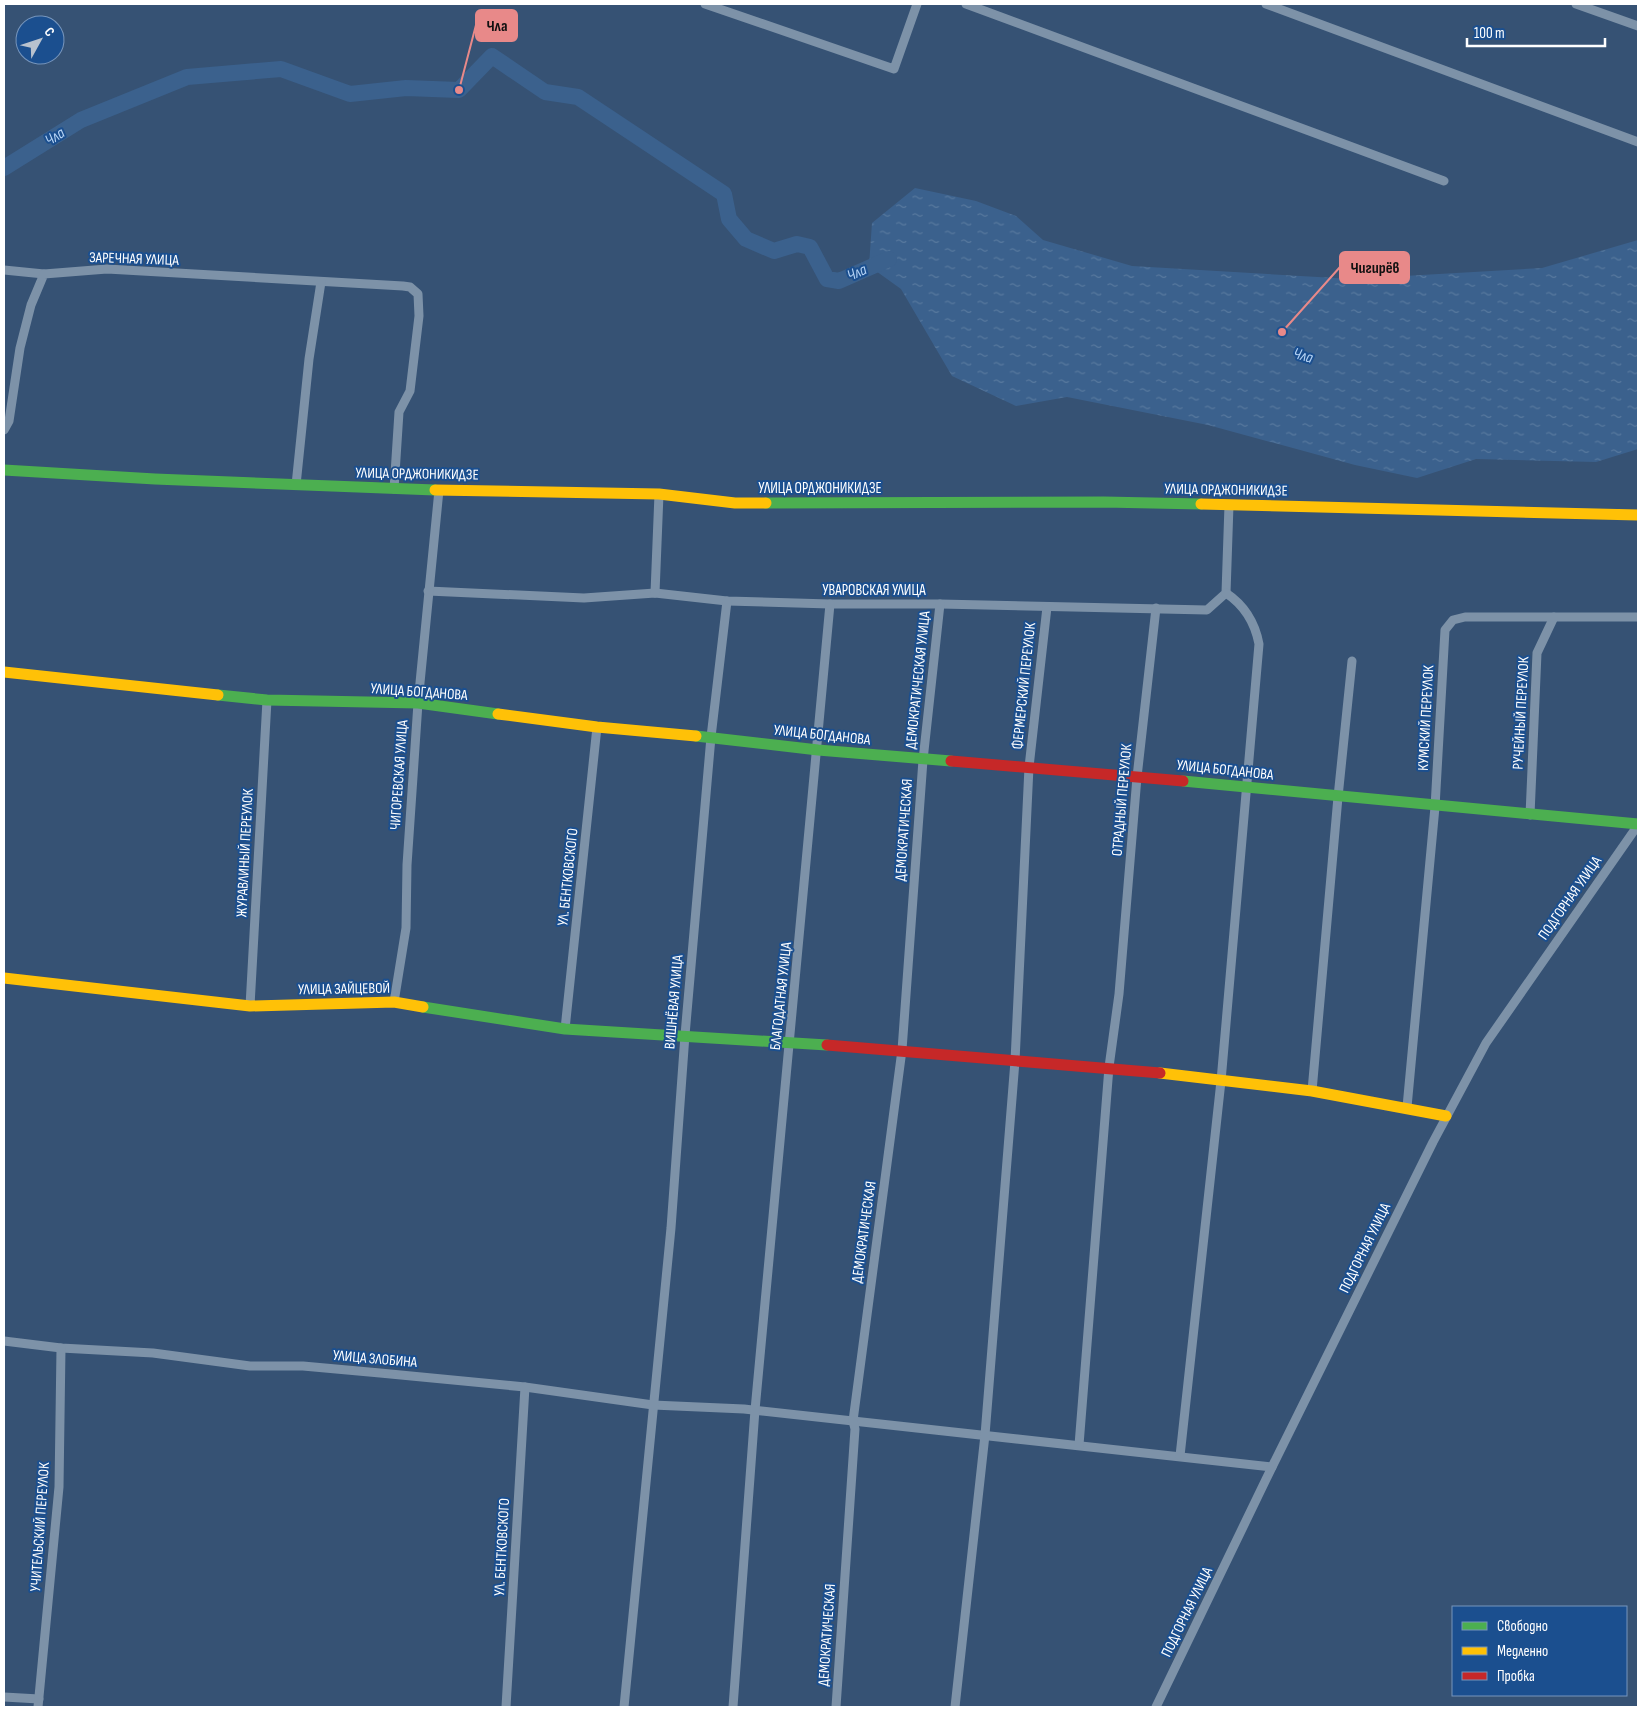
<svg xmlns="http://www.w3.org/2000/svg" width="1642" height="1711" font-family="'Sofia Sans Condensed',sans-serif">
	<defs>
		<pattern id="water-ripples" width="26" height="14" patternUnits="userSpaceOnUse" patternTransform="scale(1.25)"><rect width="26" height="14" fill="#3b618d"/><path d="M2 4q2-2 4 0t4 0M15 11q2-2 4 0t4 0" fill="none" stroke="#58799e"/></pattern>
	</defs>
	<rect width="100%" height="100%" fill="#365274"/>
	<!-- water -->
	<polygon fill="url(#water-ripples)" points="915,188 976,201 1016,216 1043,240 1132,266 1352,279 1542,268 1638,240 1638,449 1596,462 1476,459 1417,478 1355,465 1208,425 1067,397 1016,406 952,376 901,289 869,266 872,223"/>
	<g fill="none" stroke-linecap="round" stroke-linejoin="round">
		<!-- river -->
		<polyline stroke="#3b618d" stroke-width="16" points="4,168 81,120 187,77 281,69 350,94 406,88 459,90 492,56 545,92 578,97 724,194 729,219 746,239 774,251 797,244 810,247 827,279 839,281 889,259"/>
		<!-- street -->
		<g stroke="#7d92a8" stroke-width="9">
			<polyline points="705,4 894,69 917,4"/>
			<polyline points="966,4 1444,181"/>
			<polyline points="1266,4 1638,142"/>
			<polyline points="1576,4 1638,26"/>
			<polyline points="4,270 44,274"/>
			<polyline points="4,430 9,421 20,348 31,305 44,274 107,269 403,286 410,287 418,294 419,316 410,391 399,412 394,489"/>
			<polyline points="296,485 309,359 321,282"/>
			<polyline points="428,591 584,598 655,593 727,601 830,604 940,604 1207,610 1226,593 1229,505"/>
			<polyline points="655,593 659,494"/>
			<polyline points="1530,815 1537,653 1554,617"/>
			<polyline points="394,1002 406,928 407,865 418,703 439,490"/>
			<polyline points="250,1006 267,700"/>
			<polyline points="565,1029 597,727"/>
			<polyline points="1312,1091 1338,797 1352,661"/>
			<polyline points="1407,1107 1435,807 1445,630 1453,620 1465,617 1638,617"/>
			<polyline points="4,1341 61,1348 153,1353 250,1366 303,1366 380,1373 525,1387 653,1405 744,1409 1272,1467"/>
			<polyline points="1079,1445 1109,1067 1119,994 1137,777 1156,608"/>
			<path d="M1180,1456L1221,1081L1259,644C1255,623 1244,605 1226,593"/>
			<polyline points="4,1697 39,1699"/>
			<polyline points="38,1707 59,1487 61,1348"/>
			<polyline points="506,1707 525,1387"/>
			<polyline points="624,1707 671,1228 685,1035 711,737 727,601"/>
			<polyline points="733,1707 755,1410 830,604"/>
			<polyline points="836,1707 855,1429 853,1421 902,1050 923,760 940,604"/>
			<polyline points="955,1707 985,1435 1015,1061 1029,767 1047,607"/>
			<polyline points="1156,1707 1272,1467 1433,1142 1486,1043 1638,825"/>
		</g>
		<!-- fast -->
		<g stroke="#4caf50" stroke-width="11">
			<polyline points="4,470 155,479 435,490"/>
			<polyline points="766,503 1104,502 1201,504"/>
			<polyline points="218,695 267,700 418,703 498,714"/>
			<polyline points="696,736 818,750 951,761"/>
			<polyline points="1183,781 1638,824"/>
			<polyline points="423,1007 565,1029 827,1045"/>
		</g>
		<!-- slow -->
		<g stroke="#ffc107" stroke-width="11">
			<polyline points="435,490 659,494 735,503 766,503"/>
			<polyline points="1201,504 1638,515"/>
			<polyline points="4,672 218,695"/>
			<polyline points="498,714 597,727 696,736"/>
			<polyline points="4,978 250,1006 394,1002 423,1007"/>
			<polyline points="1160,1073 1312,1091 1446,1116"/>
		</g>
		<!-- jam -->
		<g stroke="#c62828" stroke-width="11">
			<polyline points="951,761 1183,781"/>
			<polyline points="827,1045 1160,1073"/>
		</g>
	</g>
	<g text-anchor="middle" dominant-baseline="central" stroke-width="4" stroke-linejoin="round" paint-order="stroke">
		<!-- street labels -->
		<g font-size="15" fill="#fff" stroke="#1b4f8f">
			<text transform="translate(134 259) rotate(2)">ЗАРЕЧНАЯ УЛИЦА</text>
			<text transform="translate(417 474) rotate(1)">УЛИЦА ОРДЖОНИКИДЗЕ</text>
			<text x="820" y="488">УЛИЦА ОРДЖОНИКИДЗЕ</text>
			<text transform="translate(1226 490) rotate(1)">УЛИЦА ОРДЖОНИКИДЗЕ</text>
			<text x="874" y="590">УВАРОВСКАЯ УЛИЦА</text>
			<text transform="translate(918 680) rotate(-84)">ДЕМОКРАТИЧЕСКАЯ УЛИЦА</text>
			<text transform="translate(1024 686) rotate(-84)">ФЕРМЕРСКИЙ ПЕРЕУЛОК</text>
			<text transform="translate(419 692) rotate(4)">УЛИЦА БОГДАНОВА</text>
			<text transform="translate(1521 713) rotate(-87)">РУЧЕЙНЫЙ ПЕРЕУЛОК</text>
			<text transform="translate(1426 718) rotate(-87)">КУМСКИЙ ПЕРЕУЛОК</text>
			<text transform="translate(822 735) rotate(6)">УЛИЦА БОГДАНОВА</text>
			<text transform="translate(1225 770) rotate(6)">УЛИЦА БОГДАНОВА</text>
			<text transform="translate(399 775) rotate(-86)">ЧИГОРЕВСКАЯ УЛИЦА</text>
			<text transform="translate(1122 800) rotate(-85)">ОТРАДНЫЙ ПЕРЕУЛОК</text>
			<text transform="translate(904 830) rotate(-86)">ДЕМОКРАТИЧЕСКАЯ</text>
			<text transform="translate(245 853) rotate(-87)">ЖУРАВЛИНЫЙ ПЕРЕУЛОК</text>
			<text transform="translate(568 877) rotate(-84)">УЛ. БЕНТКОВСКОГО</text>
			<text transform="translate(1570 898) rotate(-55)">ПОДГОРНАЯ УЛИЦА</text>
			<text transform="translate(344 989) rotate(-1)">УЛИЦА ЗАЙЦЕВОЙ</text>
			<text transform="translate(781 996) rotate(-84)">БЛАГОДАТНАЯ УЛИЦА</text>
			<text transform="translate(674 1002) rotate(-85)">ВИШНЁВАЯ УЛИЦА</text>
			<text transform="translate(864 1232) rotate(-82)">ДЕМОКРАТИЧЕСКАЯ</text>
			<text transform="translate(1365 1248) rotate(-64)">ПОДГОРНАЯ УЛИЦА</text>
			<text transform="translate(375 1359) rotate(5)">УЛИЦА ЗЛОБИНА</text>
			<text transform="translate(40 1527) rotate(-86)">УЧИТЕЛЬСКИЙ ПЕРЕУЛОК</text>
			<text transform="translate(502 1547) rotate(-87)">УЛ. БЕНТКОВСКОГО</text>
			<text transform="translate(1187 1612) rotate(-64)">ПОДГОРНАЯ УЛИЦА</text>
			<text transform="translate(827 1635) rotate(-86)">ДЕМОКРАТИЧЕСКАЯ</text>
		</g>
		<!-- water labels -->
		<g font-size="16" font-style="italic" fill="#b5d3f5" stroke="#1b4f8f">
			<text transform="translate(55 137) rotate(-32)">Чла</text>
			<text transform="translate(857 273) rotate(-23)">Чла</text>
			<text transform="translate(1303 356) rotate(16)">Чла</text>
		</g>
	</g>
	<!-- callouts -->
	<path fill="none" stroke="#e88989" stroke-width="2" d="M459 90L476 25M1282 332L1340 267"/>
	<g fill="#e88989" stroke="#1b4f8f" stroke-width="2">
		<circle cx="459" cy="90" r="5"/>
		<circle cx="1282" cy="332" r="5"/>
	</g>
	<g fill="#e88989" stroke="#e88989" stroke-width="2">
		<rect x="476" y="10" width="41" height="31" rx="5"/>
		<rect x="1340" y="252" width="69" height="31" rx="5"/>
	</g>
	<g font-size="16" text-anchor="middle" font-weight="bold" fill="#111">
		<text x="497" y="31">Чла</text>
		<text x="1375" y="273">Чигирёв</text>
	</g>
	<!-- border -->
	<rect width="1642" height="1711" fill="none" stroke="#ffffff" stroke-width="10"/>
	<!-- legend -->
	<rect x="1452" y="1606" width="175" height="90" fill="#1b4f8f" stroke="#7695bc"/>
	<rect x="1462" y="1622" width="25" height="8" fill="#4caf50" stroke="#7695bc"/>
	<text x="1497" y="1631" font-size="15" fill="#ffffff">Свободно</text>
	<rect x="1462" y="1647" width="25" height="8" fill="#ffc107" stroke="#7695bc"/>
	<text x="1497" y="1656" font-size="15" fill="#ffffff">Медленно</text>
	<rect x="1462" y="1672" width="25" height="8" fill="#c62828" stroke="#7695bc"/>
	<text x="1497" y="1681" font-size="15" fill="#ffffff">Пробка</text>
	<!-- north arrow -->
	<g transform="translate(40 40) rotate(50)"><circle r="24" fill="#1b4f8f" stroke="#7695bc"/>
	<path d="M0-4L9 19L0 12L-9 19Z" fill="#b9c2ce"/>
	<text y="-8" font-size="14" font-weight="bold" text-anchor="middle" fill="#ffffff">С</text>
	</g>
	<!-- scale -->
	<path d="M1467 38v8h138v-8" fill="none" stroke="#ffffff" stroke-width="2.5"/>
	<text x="1474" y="38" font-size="15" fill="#ffffff" stroke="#1b4f8f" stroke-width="4" paint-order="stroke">100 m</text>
</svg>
